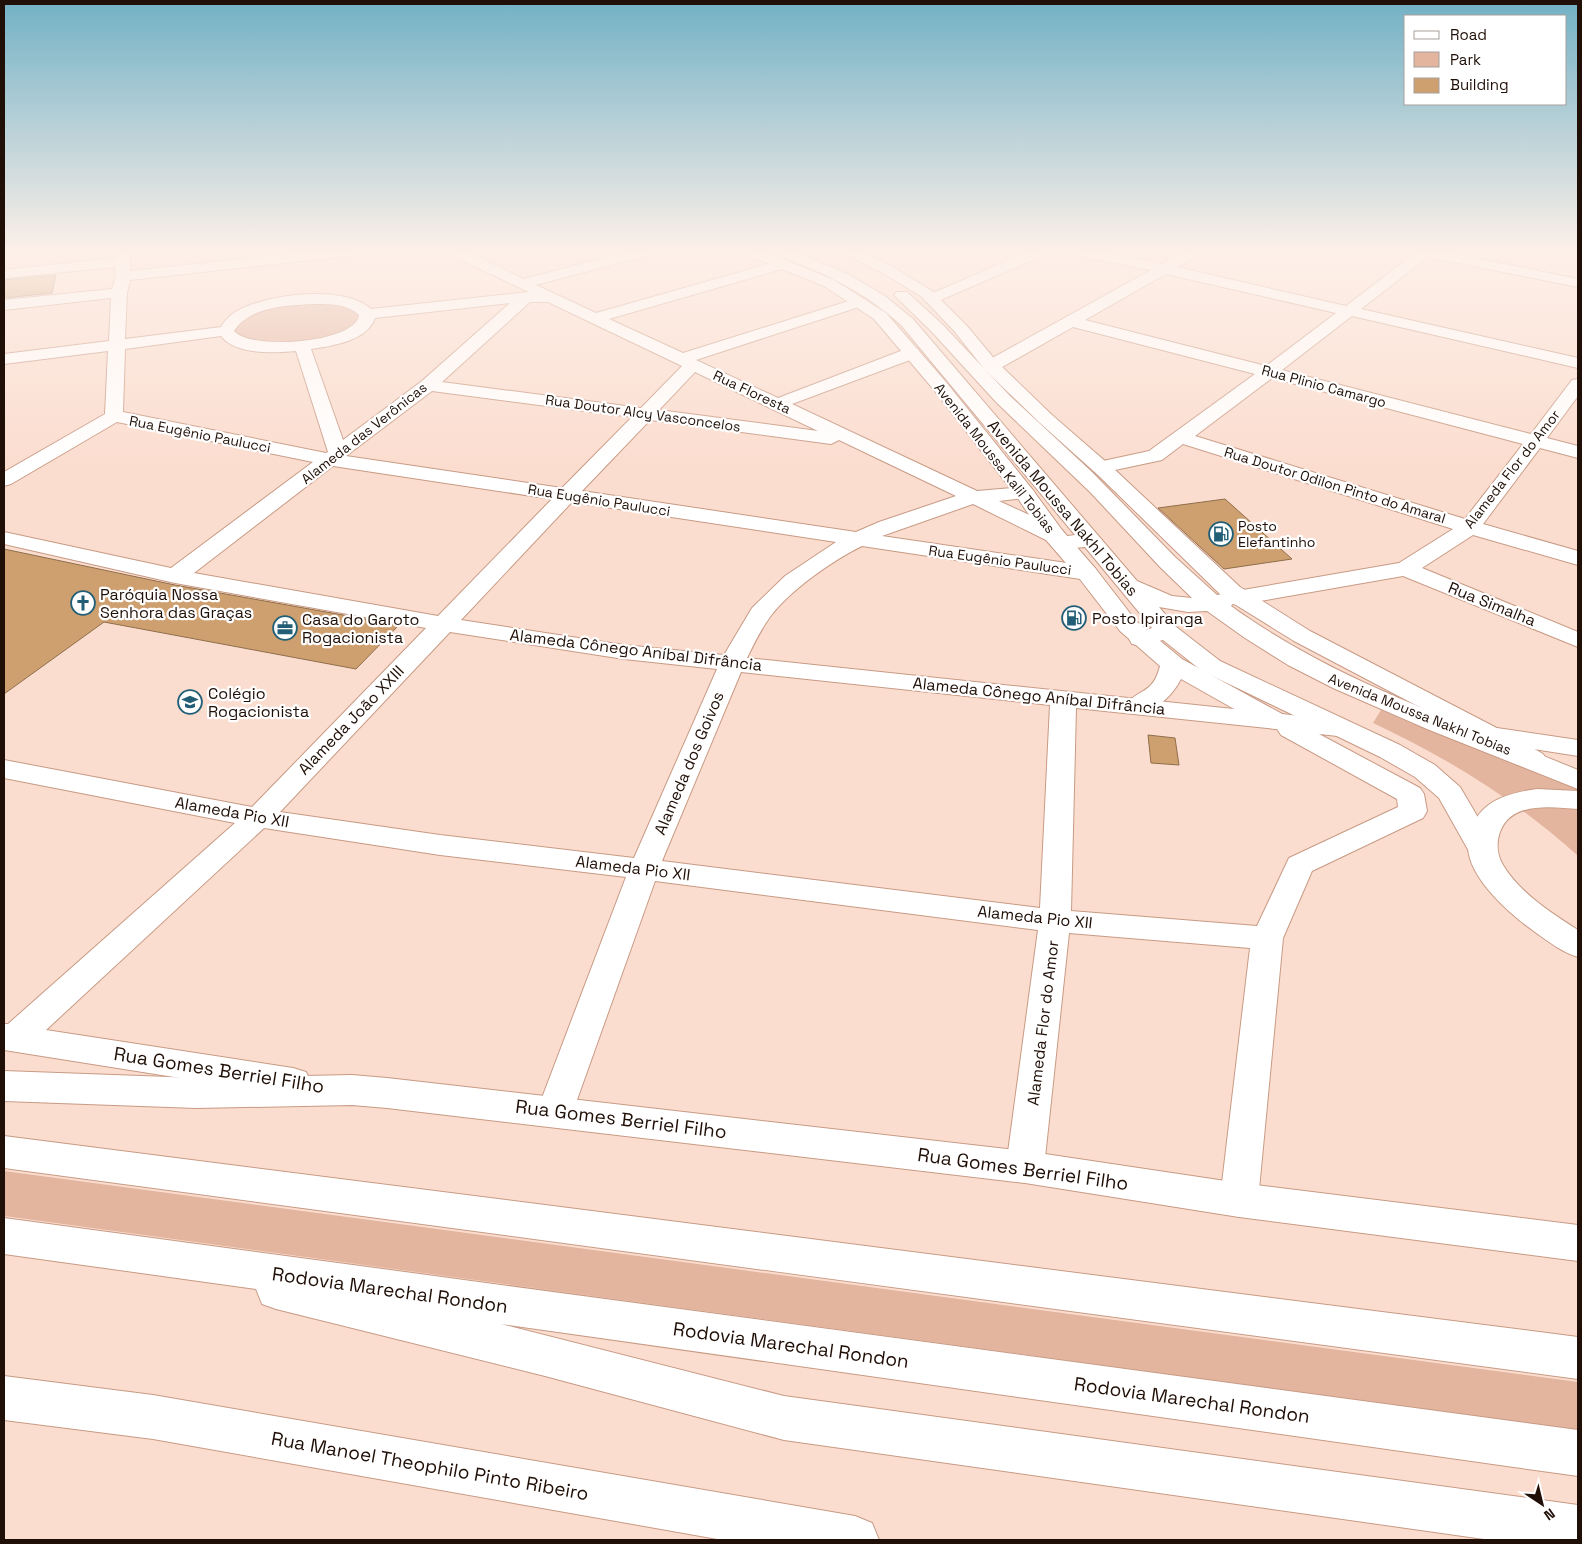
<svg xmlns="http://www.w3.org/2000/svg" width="1582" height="1544" font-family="'Space Grotesk',sans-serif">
	<rect width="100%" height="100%" fill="#fbddcf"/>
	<!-- green -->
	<g fill="#e3b59f">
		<polygon points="325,300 365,314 346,334 271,347 233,336 234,321 271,305"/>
		<path d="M1381,710L1413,724L1503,755L1578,790V856C1516,800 1448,758 1373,723Z"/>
		<polygon points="4,1171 1578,1382 1578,1430 4,1216"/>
	</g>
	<!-- building -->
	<g fill="#cfa06f" stroke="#8f6e4c">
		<polygon points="56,275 52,293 4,298 4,280"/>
		<polygon points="1225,499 1292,559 1224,569 1158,508"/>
		<polygon points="4,549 175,585 399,625 356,669 104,622 4,694"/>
		<polygon points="1148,735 1175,738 1179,765 1151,763"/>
	</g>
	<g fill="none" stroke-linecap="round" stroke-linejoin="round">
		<!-- minor casing -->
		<g stroke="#c89a84" stroke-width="2">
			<g id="minor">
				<path d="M116,250H130V271L325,250H373L366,254L130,280L127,293L125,339L221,327C225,320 230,315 237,311C267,294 344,284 371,309L529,292L446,253L444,250H463L524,279L634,250H658L656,253L536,285L596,313L779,261H789L791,264L789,267L609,319L683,353L855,299H865L868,302L865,305L696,360L778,398L906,349H918L920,353L918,357L792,404L977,491L1025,487L1032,489L1035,493L1032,497L999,501L1062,530L1065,535L1062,540L1054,541L1046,540L973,504L882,536L1087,566L1095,568L1098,573L1095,578L1087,580L862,546C833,560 789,591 770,617C761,629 754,644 747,658L1338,720L1347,722L1351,728L1347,734L1338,736L1319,734L1420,788L1424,794L1427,811L1423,818L1312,871L1283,938L1258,1200L1253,1212L1239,1217L1225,1212L1220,1200L1250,948L1069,933L1044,1167L1038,1179L1025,1183L1012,1179L1006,1167L1038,930L655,881L573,1111L568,1122L555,1126L542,1122L537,1111L626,877L440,855L264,828L46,1030L293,1068L306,1072L311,1082L306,1092L293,1096L4,1050V1024H8L235,823L4,778V760L252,807L426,628L175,583L4,544V532L171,568L313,462L117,422L11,484L4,486V472L105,414L108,351L4,364V354L109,341L111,298L4,310V300L112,289L116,276L115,267L4,278V270L115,258ZM530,302H548L682,366L641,408L442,382ZM510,303L422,381L343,440L311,349C332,346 367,341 375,318ZM315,304C331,304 347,304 359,315C356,343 251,351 234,331C250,306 288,305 315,304ZM221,336C235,355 275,353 296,351L328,452L326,453L123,412L125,349ZM695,372L818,431L659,410ZM432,391L632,417L562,488L346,456ZM650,420L831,444L839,440L956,496L879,522L856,532L582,491ZM333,466L552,499L438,616L194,573ZM572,502L836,542L785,576L752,608L724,655L624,645L461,620ZM450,632L624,659L717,669L634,858L440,835L280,812ZM741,672L1050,705L1040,908L662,861ZM1076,708L1277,729L1281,735L1397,799L1398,807L1289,858L1257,926L1071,911Z"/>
				<polygon points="1032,250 1051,250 1049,253 936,302 926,302 923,299 926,296"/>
				<path d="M1063,250H1092L1162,264L1187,250H1205L1177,267L1346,306L1414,254L1407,250H1436L1578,279V287L1428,257L1361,309L1578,358V368L1352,316L1282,370L1531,434L1572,380L1578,379V396L1547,438L1578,446V458L1540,448L1483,524L1578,551V565L1473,535L1422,568L1578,632V647L1403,576L1237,605L1229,603L1226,598L1229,593L1237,591L1399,563L1453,529L1183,444L1162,460L1101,473L1094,471L1091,467L1094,463L1149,451L1255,374L1073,327L997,370H985L983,366L985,362L1151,270L1070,254ZM1166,274L1336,313L1266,366L1085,320ZM1272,378L1523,444L1465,519L1195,436Z"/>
				<polygon points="1497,728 1578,740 1578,756 1488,742 1484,736 1488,730"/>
				<polygon points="4,1376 153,1395 855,1516 872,1523 879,1540 723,1540 153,1439 4,1420"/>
			</g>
		</g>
		<!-- tertiary casing -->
		<g stroke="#c89a84" stroke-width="2">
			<g id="tertiary">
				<path d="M740,250H760L834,280L886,313L946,382L1032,489L1062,530L1095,568L1136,621L1182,659L1284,715L1288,721L1284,727L1275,729L1266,727L1181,679C1171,698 1151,717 1129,711L1125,706C1138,688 1153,695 1160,666L1120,631L1079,578L1046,540L1017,497L934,390L874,319L824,286L742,253Z"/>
				<polygon points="840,250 858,250 893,267 932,291 967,326 997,362 1052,415 1113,468 1240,587 1310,631 1514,737 1543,754 1547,760 1543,766 1533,768 1523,766 1467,732 1294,641 1223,597 1099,476 1040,423 985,370 955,332 922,297 883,273 842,253"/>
			</g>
		</g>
		<!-- secondary casing -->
		<g stroke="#c89a84" stroke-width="2">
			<path id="secondary" d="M770,250H790L848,274L885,296L913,319L1137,581L1172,596L1192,598L1160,567L1091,493L997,403L931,331L897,298L894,295L897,292H907L942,324L1010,396L1092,472L1175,557L1217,595L1223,594L1231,596L1235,601L1231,606C1336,682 1459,721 1578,770V789L1427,729L1333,688L1288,665L1245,638L1207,611L1188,612L1159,607L1175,626L1220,661L1400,745L1435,765L1460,787L1496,848L1491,855L1481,858L1471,855L1439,798L1415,777L1380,757L1202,671L1163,640L1141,646L1132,644L1129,639L1132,634L1152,628L1085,547L1061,549L1053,548L1050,543L1053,538L1075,535L901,325C861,289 822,272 772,253Z"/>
		</g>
		<!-- trunk casing -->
		<g stroke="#c89a84" stroke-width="2">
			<g id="trunk">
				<path d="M1537,789L1578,791V809C1552,807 1511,801 1500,832C1496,843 1497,855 1503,865C1520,893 1551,913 1578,930V957C1562,952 1549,942 1535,932C1511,915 1469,879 1468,847C1468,839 1470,832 1473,825C1484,799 1511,793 1537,789Z"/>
				<polygon points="4,1071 196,1078 352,1075 387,1078 1025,1151 1239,1183 1578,1225 1578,1261 1239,1217 1025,1183 387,1108 352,1105 196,1108 4,1101"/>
			</g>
		</g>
		<!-- motorway casing -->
		<g stroke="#c89a84" stroke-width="2">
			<g id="motorway">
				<polygon points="4,1136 1578,1337 1578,1379 4,1168"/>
				<polygon points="4,1218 1578,1430 1578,1476 501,1324 784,1396 1578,1505 1578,1540 1491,1540 784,1440 545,1376 276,1309 262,1304 256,1289 4,1254"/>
			</g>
		</g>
		<!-- minor -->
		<use href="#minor" fill="#fff" fill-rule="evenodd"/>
		<!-- tertiary -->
		<use href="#tertiary" fill="#fff" fill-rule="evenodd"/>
		<!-- secondary -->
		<use href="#secondary" fill="#fff" fill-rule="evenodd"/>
		<!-- trunk -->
		<use href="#trunk" fill="#fff" fill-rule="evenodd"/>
		<!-- motorway -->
		<use href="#motorway" fill="#fff" fill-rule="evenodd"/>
	</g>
	<!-- sky -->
	<linearGradient id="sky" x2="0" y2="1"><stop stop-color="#72b1c5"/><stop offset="0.54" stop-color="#fdf0e9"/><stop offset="1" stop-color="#fdf0e9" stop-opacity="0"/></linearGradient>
	<rect width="1582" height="466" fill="url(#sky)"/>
	<!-- icons -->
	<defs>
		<g id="fuel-ring" transform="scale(1.25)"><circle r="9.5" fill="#fff" stroke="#225f76" stroke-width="1.5"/><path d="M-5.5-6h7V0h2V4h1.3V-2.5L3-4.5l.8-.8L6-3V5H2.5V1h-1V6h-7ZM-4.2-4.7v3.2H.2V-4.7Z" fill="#225f76"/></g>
		<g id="church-ring" transform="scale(1.25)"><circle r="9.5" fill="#fff" stroke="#225f76" stroke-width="1.5"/><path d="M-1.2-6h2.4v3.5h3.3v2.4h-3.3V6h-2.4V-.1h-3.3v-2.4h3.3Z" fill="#225f76"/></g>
		<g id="office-ring" transform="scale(1.25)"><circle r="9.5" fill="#fff" stroke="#225f76" stroke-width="1.5"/><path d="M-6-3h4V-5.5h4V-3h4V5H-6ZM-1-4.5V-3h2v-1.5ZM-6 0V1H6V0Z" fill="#225f76"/></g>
		<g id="school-ring" transform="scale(1.25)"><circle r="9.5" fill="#fff" stroke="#225f76" stroke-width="1.5"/><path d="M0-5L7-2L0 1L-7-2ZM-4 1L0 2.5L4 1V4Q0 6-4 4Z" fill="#225f76"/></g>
	</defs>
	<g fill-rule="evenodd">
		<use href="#fuel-ring" x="1221" y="534"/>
		<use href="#church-ring" x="83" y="603"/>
		<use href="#fuel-ring" x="1074" y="618"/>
		<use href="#office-ring" x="285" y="628"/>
		<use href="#school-ring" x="190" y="702"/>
	</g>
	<g text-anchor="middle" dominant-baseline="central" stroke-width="4.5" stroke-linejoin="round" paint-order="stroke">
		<!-- far-street labels -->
		<g font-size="14" fill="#200f07" stroke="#fff">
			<text transform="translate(1324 386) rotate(15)">Rua Plinio Camargo</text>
			<text transform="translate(752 392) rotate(25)">Rua Floresta</text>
			<text transform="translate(643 413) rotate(8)">Rua Doutor Alcy Vasconcelos</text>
			<text transform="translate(364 433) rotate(-38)">Alameda das Verônicas</text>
			<text transform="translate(200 434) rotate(11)">Rua Eugênio Paulucci</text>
			<text transform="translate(995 458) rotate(52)">Avenida Moussa Kalil Tobias</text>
			<text transform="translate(1512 469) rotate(-52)">Alameda Flor do Amor</text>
			<text transform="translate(1335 485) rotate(17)">Rua Doutor Odilon Pinto do Amaral</text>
			<text transform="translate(599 500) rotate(9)">Rua Eugênio Paulucci</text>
			<text transform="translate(1000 560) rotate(8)">Rua Eugênio Paulucci</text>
			<text transform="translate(1420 714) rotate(22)">Avenida Moussa Nakhl Tobias</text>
		</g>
		<!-- far-poi labels -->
		<g font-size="14" fill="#200f07" stroke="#fff" text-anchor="start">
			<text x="1238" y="526">Posto<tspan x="1238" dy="16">Elefantinho</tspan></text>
		</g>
		<!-- street labels -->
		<g font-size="16" fill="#200f07" stroke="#fff">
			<text transform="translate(1063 508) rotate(50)">Avenida Moussa Nakhl Tobias</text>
			<text transform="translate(1492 604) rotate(22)">Rua Simalha</text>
			<text transform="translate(636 650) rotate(7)">Alameda Cônego Aníbal Difrância</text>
			<text transform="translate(1039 696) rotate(6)">Alameda Cônego Aníbal Difrância</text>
			<text transform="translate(351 720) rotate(-46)">Alameda João XXIII</text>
			<text transform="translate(689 763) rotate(-67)">Alameda dos Goivos</text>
			<text transform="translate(232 812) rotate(10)">Alameda Pio XII</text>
			<text transform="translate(633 868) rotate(7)">Alameda Pio XII</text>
			<text transform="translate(1035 917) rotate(6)">Alameda Pio XII</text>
			<text transform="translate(1043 1023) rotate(-83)">Alameda Flor do Amor</text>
		</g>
		<!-- poi labels -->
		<g font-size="16" fill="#200f07" stroke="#fff" text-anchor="start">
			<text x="100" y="594">Paróquia Nossa<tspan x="100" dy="18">Senhora das Graças</tspan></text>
			<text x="1092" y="618">Posto Ipiranga</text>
			<text x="302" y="619">Casa do Garoto<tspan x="302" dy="18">Rogacionista</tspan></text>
			<text x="208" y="693">Colégio<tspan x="208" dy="18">Rogacionista</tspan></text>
		</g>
		<!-- near-street labels -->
		<g font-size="19" fill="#200f07" stroke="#fff">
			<text transform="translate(219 1070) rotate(9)">Rua Gomes Berriel Filho</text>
			<text transform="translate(621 1119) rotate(7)">Rua Gomes Berriel Filho</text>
			<text transform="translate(1023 1169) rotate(8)">Rua Gomes Berriel Filho</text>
			<text transform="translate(390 1290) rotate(8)">Rodovia Marechal Rondon</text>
			<text transform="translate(791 1345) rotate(8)">Rodovia Marechal Rondon</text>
			<text transform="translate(1192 1400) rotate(8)">Rodovia Marechal Rondon</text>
			<text transform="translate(430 1466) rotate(10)">Rua Manoel Theophilo Pinto Ribeiro</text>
		</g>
	</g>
	<!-- border -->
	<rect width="1582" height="1544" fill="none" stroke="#200f07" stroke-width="10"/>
	<!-- legend -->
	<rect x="1404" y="15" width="162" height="90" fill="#ffffff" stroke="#a69f9c"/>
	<rect x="1414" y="31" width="25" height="8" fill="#ffffff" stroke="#a69f9c"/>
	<text x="1450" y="40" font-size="15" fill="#200f07">Road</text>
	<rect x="1414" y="52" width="25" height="15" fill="#e3b59f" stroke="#a69f9c"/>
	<text x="1450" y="65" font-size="15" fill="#200f07">Park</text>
	<rect x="1414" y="78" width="25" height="15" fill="#cfa06f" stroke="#a69f9c"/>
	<text x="1450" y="90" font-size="15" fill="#200f07">Building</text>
	<!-- north arrow -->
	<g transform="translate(1542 1504) rotate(145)" stroke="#ffffff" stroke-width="4" paint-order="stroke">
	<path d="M0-4L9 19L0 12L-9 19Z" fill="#200f07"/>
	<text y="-8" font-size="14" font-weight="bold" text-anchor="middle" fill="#200f07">N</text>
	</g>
</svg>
